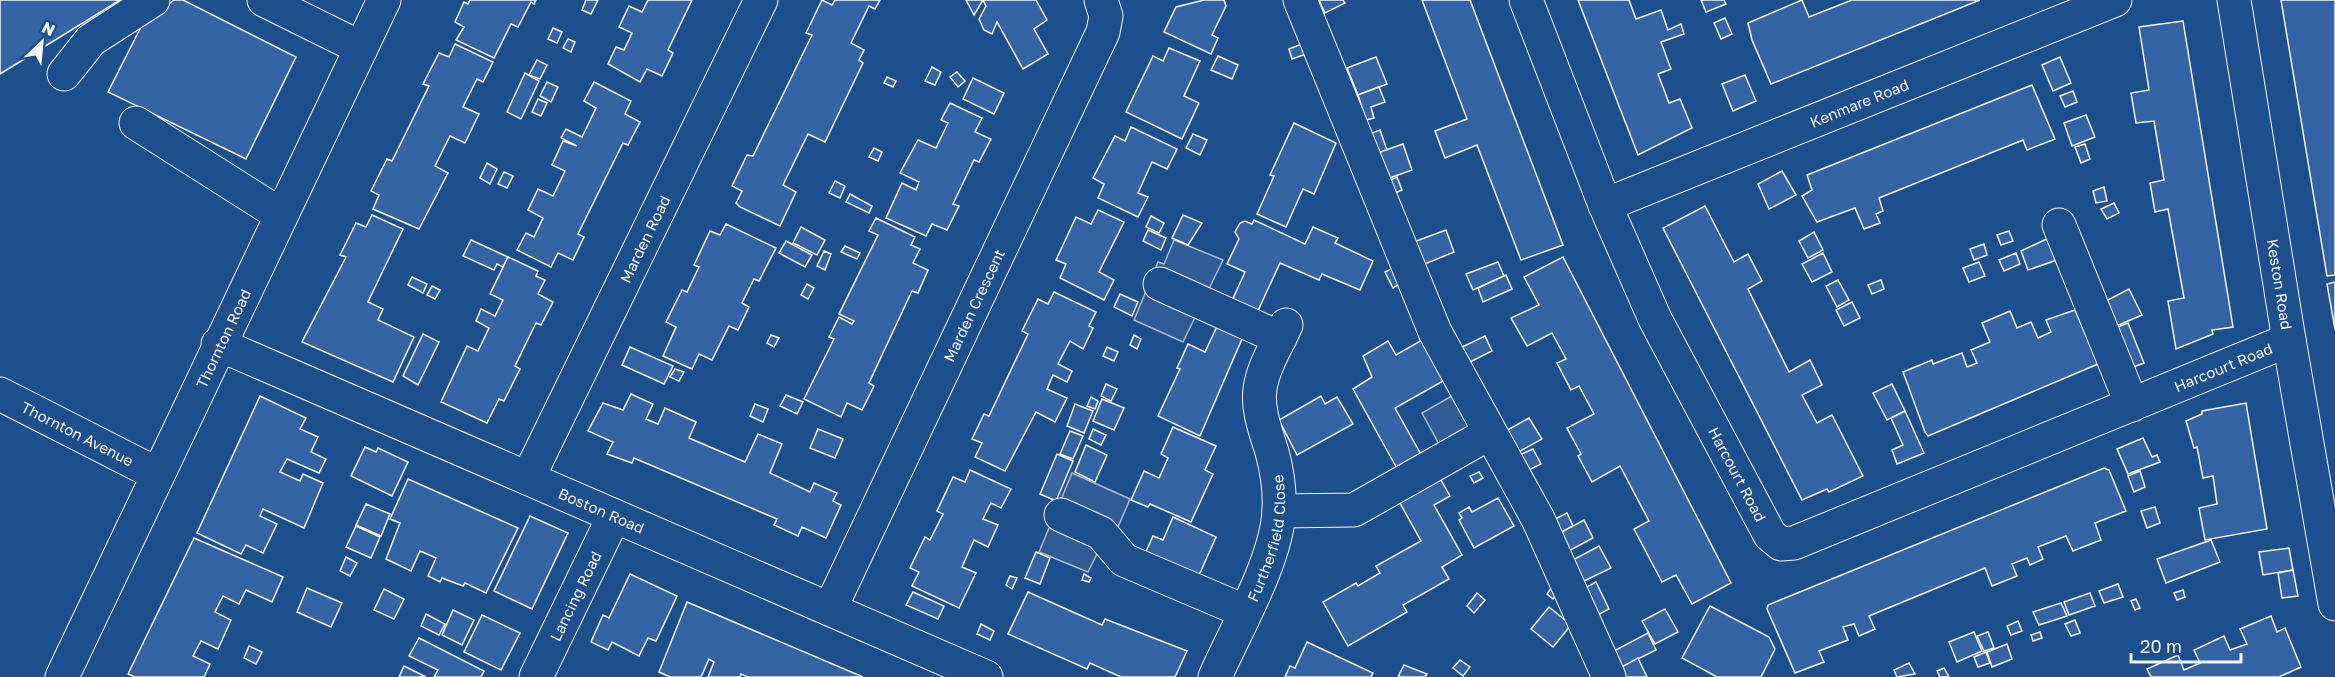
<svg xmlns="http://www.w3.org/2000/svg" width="2335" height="677" font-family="'Golos Text',sans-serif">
	<rect width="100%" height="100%" fill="#1f4e8c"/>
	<!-- built -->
	<g fill="#305b95" stroke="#a8bbd7" stroke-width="1.5">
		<polygon points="1174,240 1223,260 1183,342 1134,320 1158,262 1164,264"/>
		<polygon points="1457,393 1486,446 1451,466 1422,413"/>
		<polygon points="1072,473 1130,499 1115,534 1099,550 1088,572 1039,552"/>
	</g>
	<!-- building -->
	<g fill="#3563a3" stroke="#f2f6ff" stroke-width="1.5">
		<polygon points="0,0 120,0 0,74"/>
		<polygon points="174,0 183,0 296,57 246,159 108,92 142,25"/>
		<polygon points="470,0 536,0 534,4 531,2 518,27 511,24 494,58 456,40 464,27 455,22 464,2 468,4"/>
		<polygon points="586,0 598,0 591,14 582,10"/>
		<polygon points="648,0 692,0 668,50 673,53 662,76 647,69 640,82 608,64 616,47 624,50 632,33 619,27 629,6 642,12"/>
		<polygon points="822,0 832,5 835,0 880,0 875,9 869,6 851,43 864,50 859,60 863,63 825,142 808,134 783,185 796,192 780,226 740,207 736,203 742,191 732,186 747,155 753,156 812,35 806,33"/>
		<polygon points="966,0 1036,0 1047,20 1034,29 1048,54 1023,69 997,22 992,34 984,30 979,19 986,6 983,0 974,15"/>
		<polygon points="1204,0 1224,0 1226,6 1212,35 1218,38 1211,54 1164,32 1176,7"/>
		<polygon points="1319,0 1343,0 1345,3 1325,13"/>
		<polygon points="1422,0 1470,0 1563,245 1521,260 1477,145 1445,158 1435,131 1467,119"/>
		<polygon points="1578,0 1629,0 1636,19 1661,10 1668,30 1681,24 1684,34 1661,42 1671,69 1658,74 1669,103 1680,99 1692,128 1638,155"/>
		<polygon points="1701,0 1724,0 1726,4 1706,12"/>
		<polygon points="1802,0 1809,17 1852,0 1980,0 1771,84 1752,40 1748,23"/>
		<polygon points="2281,0 2335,0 2335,275 2327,276"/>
		<polygon points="1725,18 1732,34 1721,39 1714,23"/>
		<polygon points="2183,21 2233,327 2212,330 2213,334 2176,349 2168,301 2184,298 2168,209 2155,212 2150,183 2164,180 2154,121 2136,123 2131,93 2149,90 2139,27"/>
		<polygon points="553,28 562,32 557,43 548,39"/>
		<polygon points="568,39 575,42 571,52 563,48"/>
		<polygon points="455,44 493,62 483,82 477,79 463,107 479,114 465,143 450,136 435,166 448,173 419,229 373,209 379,195 371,191 387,159 392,161 429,86 423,84 439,53 449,57"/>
		<polygon points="1302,44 1306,54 1292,59 1289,49"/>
		<polygon points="1169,48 1200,61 1184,96 1199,103 1182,139 1126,112 1153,56 1163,61"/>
		<polygon points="1218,56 1238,65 1232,79 1211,70"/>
		<polygon points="1376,57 1387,84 1358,95 1347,68"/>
		<polygon points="2060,57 2071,83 2053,91 2042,65"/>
		<polygon points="537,60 547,65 540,79 529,75"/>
		<polygon points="932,67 941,72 935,85 925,81"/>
		<polygon points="957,72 965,81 958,87 950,77"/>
		<polygon points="525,73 539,81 521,119 507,112"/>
		<polygon points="1745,75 1756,101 1733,111 1722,84"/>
		<polygon points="887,77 896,81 893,87 884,83"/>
		<polygon points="973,78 1004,93 994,114 963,99"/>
		<polygon points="547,82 558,87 551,102 540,96"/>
		<polygon points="594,82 631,101 625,114 640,122 628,145 623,143 578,234 584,237 573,260 558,253 551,267 517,250 526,233 534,237 543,218 528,210 538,189 553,196 565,171 552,165 563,141 577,146 561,138 566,129 582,137 596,108 584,101"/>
		<polygon points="2032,85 2055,139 2027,150 2023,140 1879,198 1883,211 1876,214 1880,223 1864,229 1855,208 1817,222 1802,196 1812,190 1807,175"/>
		<polygon points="1379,87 1385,102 1371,107 1374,118 1366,120 1358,95"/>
		<polygon points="2073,91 2077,102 2065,107 2060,96"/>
		<polygon points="538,99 547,103 541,116 532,112"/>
		<polygon points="950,103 982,118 975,132 991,139 979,162 974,160 953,204 959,206 947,230 932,224 926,236 886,218 902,183 916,190 919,182 900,173 918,140 936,148 948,123 941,120"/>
		<polygon points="2086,115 2095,137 2072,146 2064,123"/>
		<polygon points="1294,123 1336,143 1314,194 1303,189 1286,227 1257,214 1274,176 1270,175"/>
		<polygon points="1131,127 1177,149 1167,169 1152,162 1138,193 1148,197 1138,217 1098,198 1104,184 1093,178 1115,136 1125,141"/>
		<polygon points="1380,130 1387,150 1375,154 1367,135"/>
		<polygon points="1193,134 1207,140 1200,155 1186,148"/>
		<polygon points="1403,144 1412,170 1384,180 1375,154"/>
		<polygon points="2085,144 2090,159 2081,163 2075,147"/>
		<polygon points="874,148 882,152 878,161 869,157"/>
		<polygon points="487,163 497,169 490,184 480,178"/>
		<polygon points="1782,171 1796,195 1769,209 1758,184"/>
		<polygon points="504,172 513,176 507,188 498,184"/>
		<polygon points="1397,177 1402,190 1390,195 1384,183"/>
		<polygon points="835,181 845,186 840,198 829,193"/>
		<polygon points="2104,187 2107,201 2096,203 2093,191"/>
		<polygon points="850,194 872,206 869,213 846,202"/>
		<polygon points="2114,203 2119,213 2107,219 2101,209"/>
		<polygon points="1705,206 1734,262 1748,254 1762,281 1748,289 1789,372 1810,360 1822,385 1802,395 1817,423 1832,415 1863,476 1829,492 1827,489 1802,500 1663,228"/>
		<polygon points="1098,210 1124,222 1099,272 1114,280 1104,300 1060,278 1066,264 1056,260 1076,217 1091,224"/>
		<polygon points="372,215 403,229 368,302 383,309 378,320 414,337 393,382 302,342 346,257 340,255 356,223 366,227"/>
		<polygon points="1183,215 1202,223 1188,245 1172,238"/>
		<polygon points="1151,216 1164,223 1159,233 1146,227"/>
		<polygon points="876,218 915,237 911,245 920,249 913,263 928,270 918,293 912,291 869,383 874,386 862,410 847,403 841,417 804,399 834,339 829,337 839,317 852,324 854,321 839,314 878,235 869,231"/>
		<polygon points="1254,220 1305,244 1313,227 1338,238 1335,243 1373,261 1360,290 1322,274 1319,280 1280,263 1256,315 1231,303 1245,272 1227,264 1239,239 1235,232 1240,223 1245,221 1252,224"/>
		<polygon points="726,224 776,248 759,281 754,279 742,303 749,307 738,330 729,326 712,360 699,354 692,369 663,356 676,327 666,322 682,290 687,292 699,267 694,265 710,231 720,235"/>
		<polygon points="801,227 825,240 817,255 793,243"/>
		<polygon points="1148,230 1166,238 1161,250 1143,241"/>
		<polygon points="1446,230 1454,252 1420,266 1411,243"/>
		<polygon points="2009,231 2013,241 2001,245 1997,235"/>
		<polygon points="1814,232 1823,250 1808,258 1799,241"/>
		<polygon points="2055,235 2063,258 2028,270 2021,251"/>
		<polygon points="471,240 508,257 503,267 497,264 494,270 463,256"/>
		<polygon points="786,241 812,255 805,267 779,253"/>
		<polygon points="1984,244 1987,255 1974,260 1970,249"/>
		<polygon points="845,246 860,253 857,259 841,252"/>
		<polygon points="824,251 831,254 825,270 817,266"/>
		<polygon points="1823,253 1832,272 1812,282 1802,264"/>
		<polygon points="2016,253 2020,264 2004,271 1999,260"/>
		<polygon points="508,257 538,271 536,276 545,280 538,294 553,302 541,325 536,323 515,366 520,369 504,401 499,399 487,423 441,402 467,346 478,351 489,328 476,321 481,309 495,316 503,300 490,294"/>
		<polygon points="1563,257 1731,583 1692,604 1676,575 1662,582 1634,529 1649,521 1620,466 1592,482 1578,456 1581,454 1567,428 1594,414 1579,386 1571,390 1557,363 1566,359 1552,333 1527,346 1511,318 1539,305 1524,277"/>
		<polygon points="1498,262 1504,276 1473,290 1466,274"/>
		<polygon points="1979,262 1985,276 1969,282 1963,268"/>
		<polygon points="1393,268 1403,282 1393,288 1385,272"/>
		<polygon points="1506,275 1512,289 1483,302 1478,288"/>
		<polygon points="412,277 427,284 423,293 408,285"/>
		<polygon points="1838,280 1849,300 1837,307 1826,286"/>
		<polygon points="1881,280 1884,289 1872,294 1868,285"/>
		<polygon points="2335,282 2335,329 2327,284"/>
		<polygon points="807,284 814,288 808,299 801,295"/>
		<polygon points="432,286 440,290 435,299 427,295"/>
		<polygon points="2129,289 2142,315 2114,327 2102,303"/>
		<polygon points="1054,292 1096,312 1089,326 1093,328 1083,349 1070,341 1058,364 1072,371 1067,382 1053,375 1047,389 1067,398 1055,422 1036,412 1005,471 975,457 982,443 972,439 984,414 989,416 1028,334 1022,331 1038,299 1048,304"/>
		<polygon points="1120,294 1138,302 1132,316 1114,307"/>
		<polygon points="1852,302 1860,318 1844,326 1836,310"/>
		<polygon points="2075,310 2098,364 1928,436 1925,432 1903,372 1932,360 1933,364 1962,353 1967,367 1977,363 1971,350 1990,342 1982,323 2010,311 2017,328 2031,322 2038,338 2051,332 2046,320"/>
		<polygon points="1220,320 1245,332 1200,436 1158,416 1180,369 1177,368 1188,344 1205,352"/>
		<polygon points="2128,323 2144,363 2123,371 2107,331"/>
		<polygon points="423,334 439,342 418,385 403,376"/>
		<polygon points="771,335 779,338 774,347 767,343"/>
		<polygon points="1134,335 1141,339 1137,349 1130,345"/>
		<polygon points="1485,336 1492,351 1468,363 1460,348"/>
		<polygon points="1422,340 1445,380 1395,408 1423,458 1399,472 1353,389 1372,377 1363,356 1388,341 1396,355"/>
		<polygon points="630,347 673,366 664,384 622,365"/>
		<polygon points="1107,347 1118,352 1114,361 1103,356"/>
		<polygon points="675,369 684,372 679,381 670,377"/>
		<polygon points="1106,384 1117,389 1111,401 1101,396"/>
		<polygon points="1892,384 1905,411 1887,420 1873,393"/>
		<polygon points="631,394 653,404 646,419 658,424 665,408 696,422 689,438 745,462 758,434 782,444 770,473 810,492 814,483 837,493 833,501 841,505 826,538 802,527 798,536 774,525 777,519 634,458 632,463 607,454 613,442 588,431 603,403 623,410"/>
		<polygon points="786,395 803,402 797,414 780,406"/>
		<polygon points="260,396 306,418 300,429 318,437 311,452 326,459 319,473 287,459 280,472 300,481 303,474 323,483 304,528 263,509 260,516 277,524 263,553 246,545 241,554 197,533"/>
		<polygon points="1321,396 1325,404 1337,397 1353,424 1297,455 1279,420"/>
		<polygon points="1091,397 1098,401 1095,409 1087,406"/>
		<polygon points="1102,399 1124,408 1114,430 1093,421"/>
		<polygon points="2246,403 2267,529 2205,540 2199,508 2217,504 2213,476 2203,478 2197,447 2194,448 2186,421 2202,414 2202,411"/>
		<polygon points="755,404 768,409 763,422 750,416"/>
		<polygon points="1075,404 1093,411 1084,433 1067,426"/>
		<polygon points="1905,411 1924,453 1897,464 1892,450 1903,445 1891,418"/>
		<polygon points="1529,418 1542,439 1515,454 1504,432"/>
		<polygon points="1173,427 1216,446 1205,470 1213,474 1191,522 1150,504 1148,507 1131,500 1144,471 1159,478 1168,458 1161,454"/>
		<polygon points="818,429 843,439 835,458 810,448"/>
		<polygon points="1093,429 1106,435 1101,445 1089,439"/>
		<polygon points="1070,431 1083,436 1073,459 1060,454"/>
		<polygon points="2143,438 2152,457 2157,455 2160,462 2128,474 2117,449"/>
		<polygon points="1086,445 1107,455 1095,482 1075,472"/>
		<polygon points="365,447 376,452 378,448 408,462 392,496 351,476"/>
		<polygon points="1533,449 1541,464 1525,472 1517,456"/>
		<polygon points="1057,454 1073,461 1056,501 1040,494"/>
		<polygon points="2104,468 2109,470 2126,511 2095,523 2101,540 2073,551 2066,536 2038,547 2043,559 2030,565 2027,558 2012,564 2017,576 1992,586 1985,568 1869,616 1875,629 1859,636 1854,624 1843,627 1848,640 1819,651 1824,662 1795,673 1767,609 1768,605"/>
		<polygon points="970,470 1011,489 1001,508 991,503 983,519 998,525 988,547 974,540 962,567 976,573 959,608 912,586 919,572 910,568 925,537 930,540 943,514 937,511 953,477 965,482"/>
		<polygon points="2140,471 2145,487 2134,492 2128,476"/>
		<polygon points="1479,472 1483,478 1474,483 1470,476"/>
		<polygon points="1437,473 1450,496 1434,505 1462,555 1442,567 1449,579 1403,605 1407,612 1348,646 1323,602 1356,583 1358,586 1380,573 1376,566 1421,541 1396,496"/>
		<polygon points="408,479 518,528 486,593 465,583 463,586 442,578 440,582 428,576 436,558 420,551 411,571 386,559 400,523 390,519"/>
		<polygon points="1498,498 1514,526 1474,548 1459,520 1462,518 1459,513 1469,507 1472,512"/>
		<polygon points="366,504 390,514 381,536 356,525"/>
		<polygon points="2155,507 2160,523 2147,528 2141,511"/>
		<polygon points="1567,513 1573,526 1558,534 1551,521"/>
		<polygon points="530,516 568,533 532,609 494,591"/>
		<polygon points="1173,517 1216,537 1196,582 1144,556 1153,536 1163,540"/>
		<polygon points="1584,520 1593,538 1567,552 1558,534"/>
		<polygon points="356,526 380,537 371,558 346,547"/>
		<polygon points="194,538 283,577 272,602 246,590 239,604 223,596 215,612 231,620 218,649 201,641 193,656 210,664 204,677 135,677 128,674"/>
		<polygon points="2211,540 2220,562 2166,583 2157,559"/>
		<polygon points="1599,546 1611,568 1580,583 1569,562"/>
		<polygon points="2289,548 2293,570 2263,575 2259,552"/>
		<polygon points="1036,552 1050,558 1040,584 1025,578"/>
		<polygon points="346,557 357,563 350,576 340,571"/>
		<polygon points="2293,570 2298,596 2282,598 2278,573"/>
		<polygon points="630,574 677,596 656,641 648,638 639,656 612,642 608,650 591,642 603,615 609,618"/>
		<polygon points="1084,574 1091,578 1089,582 1082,580"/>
		<polygon points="1010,576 1017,578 1012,589 1006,585"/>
		<polygon points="1596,582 1609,609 1594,617 1581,590"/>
		<polygon points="2118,584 2123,597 2104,603 2099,591"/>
		<polygon points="1553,585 1560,590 1553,599 1547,594"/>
		<polygon points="307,588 342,603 331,627 297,612"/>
		<polygon points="384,589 404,599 394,619 374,610"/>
		<polygon points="2183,590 2185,597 2177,600 2174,593"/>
		<polygon points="913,592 944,606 938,619 906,605"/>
		<polygon points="1028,592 1102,625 1105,619 1187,651 1175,677 1121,677 1090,663 1087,669 1008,634"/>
		<polygon points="1477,593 1485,600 1474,613 1467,606"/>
		<polygon points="2090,593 2095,606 2069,615 2064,602"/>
		<polygon points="2136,599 2140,608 2135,610 2131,601"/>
		<polygon points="687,602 863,677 748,677 741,674 740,677 708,677 714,662 709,659 701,677 670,677 659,672"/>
		<polygon points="2061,603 2067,616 2039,625 2033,612"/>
		<polygon points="1710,606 1769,637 1775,649 1761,677 1717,677 1682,658"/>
		<polygon points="1549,607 1571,625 1553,647 1531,629"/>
		<polygon points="1665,609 1678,632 1655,644 1642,621"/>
		<polygon points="453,610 474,620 462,645 442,635"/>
		<polygon points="426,614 445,624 439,635 421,626"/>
		<polygon points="482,615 520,633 501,670 464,652"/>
		<polygon points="2271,616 2277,632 2285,628 2301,667 2279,677 2151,677 2147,669 2178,655 2184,670 2200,663 2194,650 2224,636 2230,650 2247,644 2240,629"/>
		<polygon points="2075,620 2080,633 2071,636 2065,624"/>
		<polygon points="2018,621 2022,631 2011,635 2007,626"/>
		<polygon points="981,624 994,631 990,640 977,634"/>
		<polygon points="1974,632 1982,651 1957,662 1949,642"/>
		<polygon points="1988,632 1994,648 1984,651 1977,636"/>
		<polygon points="2040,632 2042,638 2033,641 2031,635"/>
		<polygon points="1648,633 1656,650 1618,669 1612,652"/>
		<polygon points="419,638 484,671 481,677 434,677 438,670 409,656"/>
		<polygon points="1307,642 1373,673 1371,677 1285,677 1290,666 1295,668"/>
		<polygon points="2007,644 2012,659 1992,667 1987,652"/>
		<polygon points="249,646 262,652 256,664 244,658"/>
		<polygon points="1986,652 1990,663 1978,667 1974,657"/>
		<polygon points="1638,658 1647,677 1622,677 1618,669"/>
		<polygon points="1460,660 1470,667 1463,676 1453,668"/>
		<polygon points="1909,663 1915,674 1897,677 1894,670"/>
		<polygon points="1404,665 1427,674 1425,677 1398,677"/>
		<polygon points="404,666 426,677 399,677"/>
		<polygon points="1944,668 1949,677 1940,677 1937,671"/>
	</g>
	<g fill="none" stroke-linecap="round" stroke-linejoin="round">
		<!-- minor casing -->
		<g stroke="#f2f6ff" stroke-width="35">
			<g id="minor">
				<polyline points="264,0 361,48"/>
				<polyline points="1300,0 1435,332 1538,519 1609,677"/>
				<path id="s1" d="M1526,0L1605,205L1655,319L1770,535L1781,544L1794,543L2289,340"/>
				<path id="s2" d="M2234,0L2289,340L2335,604"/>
				<polyline points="64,74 91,40 153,0"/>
				<polyline points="136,123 281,215"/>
				<path id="s3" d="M1605,205L2115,0"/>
				<polyline points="2059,225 2132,405"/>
				<polyline points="1160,284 1280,338"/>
				<path id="s4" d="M218,344L986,677"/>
				<path id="s5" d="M0,394L157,474"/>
				<path id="s6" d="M528,478L761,0"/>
				<polyline points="1279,511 1354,510 1474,442"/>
				<polyline points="1061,515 1101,533 1124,560 1244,611"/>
				<path id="s7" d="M830,609L1103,32L1106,16L1101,0"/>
				<path id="s8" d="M536,677L614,516"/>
				<path id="s9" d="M1215,677C1236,629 1276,562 1279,511C1280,492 1277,470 1272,452C1266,432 1257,410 1260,389C1263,367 1277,345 1286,325"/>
			</g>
		</g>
		<!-- highway casing -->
		<g stroke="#f2f6ff" stroke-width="35">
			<g id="highway">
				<path id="s10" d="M62,677L384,0"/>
			</g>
		</g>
		<!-- minor -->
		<use href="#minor" stroke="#1f4e8c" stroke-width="33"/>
		<!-- highway -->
		<use href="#highway" stroke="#1f4e8c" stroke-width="33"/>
	</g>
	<g text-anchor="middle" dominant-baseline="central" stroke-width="4.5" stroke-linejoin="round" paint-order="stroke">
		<!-- street labels -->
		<g font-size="15" fill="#f2f6ff" stroke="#1f4e8c">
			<text stroke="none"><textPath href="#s3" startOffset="274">Kenmare Road</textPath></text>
			<text stroke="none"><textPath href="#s6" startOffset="266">Marden Road</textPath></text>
			<text stroke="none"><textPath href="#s2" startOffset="288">Keston Road</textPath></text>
			<text stroke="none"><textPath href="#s7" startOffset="336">Marden Crescent</textPath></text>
			<text stroke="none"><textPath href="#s10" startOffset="375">Thornton Road</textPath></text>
			<text stroke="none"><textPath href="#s1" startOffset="1080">Harcourt Road</textPath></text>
			<text stroke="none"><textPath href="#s5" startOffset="87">Thornton Avenue</textPath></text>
			<text stroke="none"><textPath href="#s1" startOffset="520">Harcourt Road</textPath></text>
			<text stroke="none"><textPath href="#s4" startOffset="418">Boston Road</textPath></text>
			<text stroke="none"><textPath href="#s9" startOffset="150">Furtherfield Close</textPath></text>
			<text stroke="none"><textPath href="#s8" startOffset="90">Lancing Road</textPath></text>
		</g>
	</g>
	<!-- north arrow -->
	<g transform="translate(42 42) rotate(26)" stroke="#1f4e8c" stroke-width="4.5" paint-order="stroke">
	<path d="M0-4.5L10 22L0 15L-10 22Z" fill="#f2f6ff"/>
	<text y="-9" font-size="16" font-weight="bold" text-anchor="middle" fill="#f2f6ff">N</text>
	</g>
	<!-- scale -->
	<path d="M2131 653v9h110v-9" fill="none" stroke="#f2f6ff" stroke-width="3"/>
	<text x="2140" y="653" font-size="18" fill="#f2f6ff" stroke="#1f4e8c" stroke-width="4.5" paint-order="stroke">20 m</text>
</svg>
